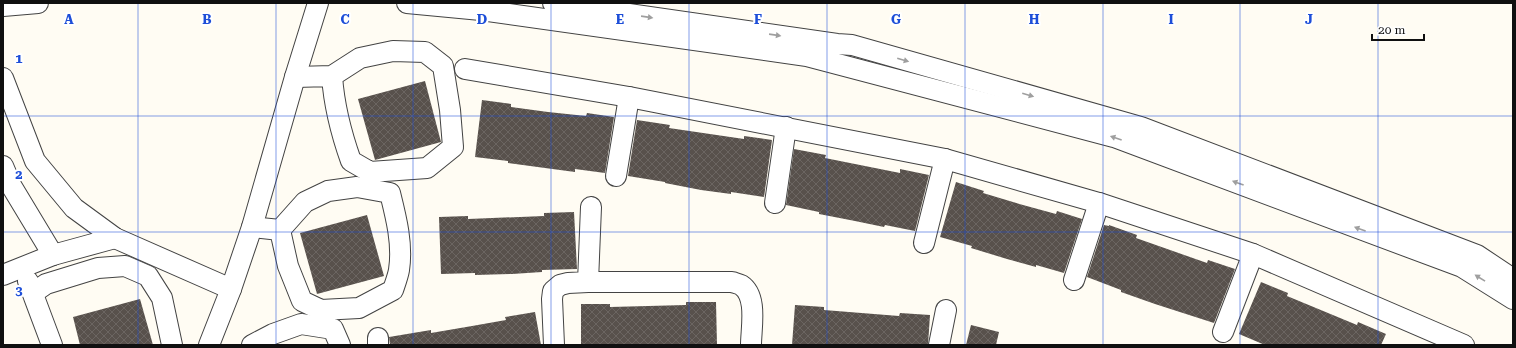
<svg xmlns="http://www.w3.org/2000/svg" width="1516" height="348" font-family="'Roboto Serif',serif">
	<defs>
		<pattern id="building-cross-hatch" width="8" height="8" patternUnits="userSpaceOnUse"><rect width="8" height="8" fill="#58514c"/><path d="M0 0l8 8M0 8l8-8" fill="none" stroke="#6b6561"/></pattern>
	</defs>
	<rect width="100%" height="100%" fill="#fffcf3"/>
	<!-- building -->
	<g fill="url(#building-cross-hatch)">
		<polygon points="425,81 441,142 375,160 358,99"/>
		<polygon points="482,100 511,104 511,107 548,112 586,116 587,113 614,117 605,173 575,169 575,172 545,168 508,163 508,161 475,157"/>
		<polygon points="637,120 670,125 669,128 744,139 744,136 772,140 764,197 731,192 731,194 701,190 665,183 665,182 628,176"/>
		<polygon points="794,149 826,155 825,158 900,173 900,169 929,175 915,231 885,225 884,227 855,221 819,214 819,212 786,205"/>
		<polygon points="956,182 984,191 983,193 1023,205 1056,214 1057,211 1082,219 1064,273 1036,265 1036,267 1007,259 971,248 972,246 940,237"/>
		<polygon points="574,212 577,269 542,270 542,272 512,274 475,275 475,273 441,274 439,217 468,216 468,219 544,216 544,213"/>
		<polygon points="367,215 384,276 317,294 300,233"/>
		<polygon points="1104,225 1109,226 1109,225 1137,235 1136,238 1207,263 1208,260 1235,269 1214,323 1155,304 1121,292 1121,290 1087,277"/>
		<polygon points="1261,282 1288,293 1287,296 1357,325 1358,322 1386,334 1381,345 1265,345 1239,334"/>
		<polygon points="140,299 153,345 80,345 73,317"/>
		<polygon points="686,302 716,302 717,345 581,345 581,304 610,304 610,307 686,305"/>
		<polygon points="795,305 824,307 824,310 899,316 900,313 930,315 928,345 792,345"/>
		<polygon points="535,312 541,345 390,345 389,337 431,330 431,333 472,326 506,320 505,317"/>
		<polygon points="971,325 999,332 996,345 966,345"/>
	</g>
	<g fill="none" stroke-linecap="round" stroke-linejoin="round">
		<!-- minor casing -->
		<g stroke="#434343" stroke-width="22">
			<g id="minor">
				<polyline points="407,3 481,10 807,56 1114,137 1462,267 1513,299"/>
				<polyline points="553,3 837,44 852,45 1141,127 1477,255 1513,279"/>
				<polyline points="3,6 38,3"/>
				<polyline points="465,69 629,97 945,159 1099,203 1253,254 1464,345"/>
				<path d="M295,77L332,76L360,58L393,51L425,52L443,66L450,110L453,147L427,168L370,172L351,161C341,133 334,105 332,76"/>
				<polyline points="3,78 35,161 74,208 115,238 231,289"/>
				<polyline points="3,166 12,187 53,255"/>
				<polyline points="616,176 629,97"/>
				<polyline points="775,203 786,127"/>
				<path d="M252,227L280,230L305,202L328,191L357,187L390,193C396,217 403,244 399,270C398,276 395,284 393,290L359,308L321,310L302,301L288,266L280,230"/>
				<polyline points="924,243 945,159"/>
				<polyline points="3,275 53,255 115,238"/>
				<polyline points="1074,280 1099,203"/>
				<polyline points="28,281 52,345"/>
				<path d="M588,282H732C735,283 739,284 741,285C758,296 751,328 751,345"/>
				<polyline points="33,293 46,284 98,268 125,266 148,276 162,298 172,345"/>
				<polyline points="1223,332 1253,254"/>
				<polyline points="209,345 231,289 252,227 295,77 318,3"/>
				<polyline points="252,345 273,334 301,324 333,329 340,345"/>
				<polyline points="378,345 378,338"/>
				<polyline points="554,345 552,299 553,291 560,285 568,283 588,282 591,207"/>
				<polyline points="939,345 946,310"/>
			</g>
		</g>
		<!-- minor -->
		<use href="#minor" stroke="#fff" stroke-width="20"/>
	</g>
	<!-- one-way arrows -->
	<defs><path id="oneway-solid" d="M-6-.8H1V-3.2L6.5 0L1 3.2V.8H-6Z"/></defs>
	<g fill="#9f9f9f">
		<use href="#oneway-solid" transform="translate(647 17) rotate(8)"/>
		<use href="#oneway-solid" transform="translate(775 35) rotate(8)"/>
		<use href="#oneway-solid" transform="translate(903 60) rotate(16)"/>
		<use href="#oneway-solid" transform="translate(1028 95) rotate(16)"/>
		<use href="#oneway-solid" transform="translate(1116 138) rotate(-161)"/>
		<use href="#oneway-solid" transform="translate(1238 183) rotate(-160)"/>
		<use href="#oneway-solid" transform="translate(1360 229) rotate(-160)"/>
		<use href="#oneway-solid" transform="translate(1480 278) rotate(-148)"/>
	</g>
	<!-- grid -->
	<path fill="none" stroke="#1d4ed8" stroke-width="1" stroke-opacity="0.55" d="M138,3V345M276,3V345M413,3V345M551,3V345M689,3V345M827,3V345M965,3V345M1103,3V345M1240,3V345M1378,3V345M3,116H1513M3,232H1513"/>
	<g font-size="13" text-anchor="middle" font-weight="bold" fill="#1d4ed8" stroke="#fff" stroke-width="4" stroke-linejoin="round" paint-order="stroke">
		<text x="69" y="24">A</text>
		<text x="207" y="24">B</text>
		<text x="345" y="24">C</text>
		<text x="482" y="24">D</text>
		<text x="620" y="24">E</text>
		<text x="758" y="24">F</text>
		<text x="896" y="24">G</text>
		<text x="1034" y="24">H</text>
		<text x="1171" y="24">I</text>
		<text x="1309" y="24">J</text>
		<text x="19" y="63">1</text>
		<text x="19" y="179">2</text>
		<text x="19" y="295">3</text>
	</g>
	<!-- border -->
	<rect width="1516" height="348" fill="none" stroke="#101010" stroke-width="8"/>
	<!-- scale -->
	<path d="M1372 34v6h52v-6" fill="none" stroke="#101010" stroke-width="2"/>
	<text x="1378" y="34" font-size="12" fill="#101010" stroke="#ffffff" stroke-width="3" paint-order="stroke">20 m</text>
</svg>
